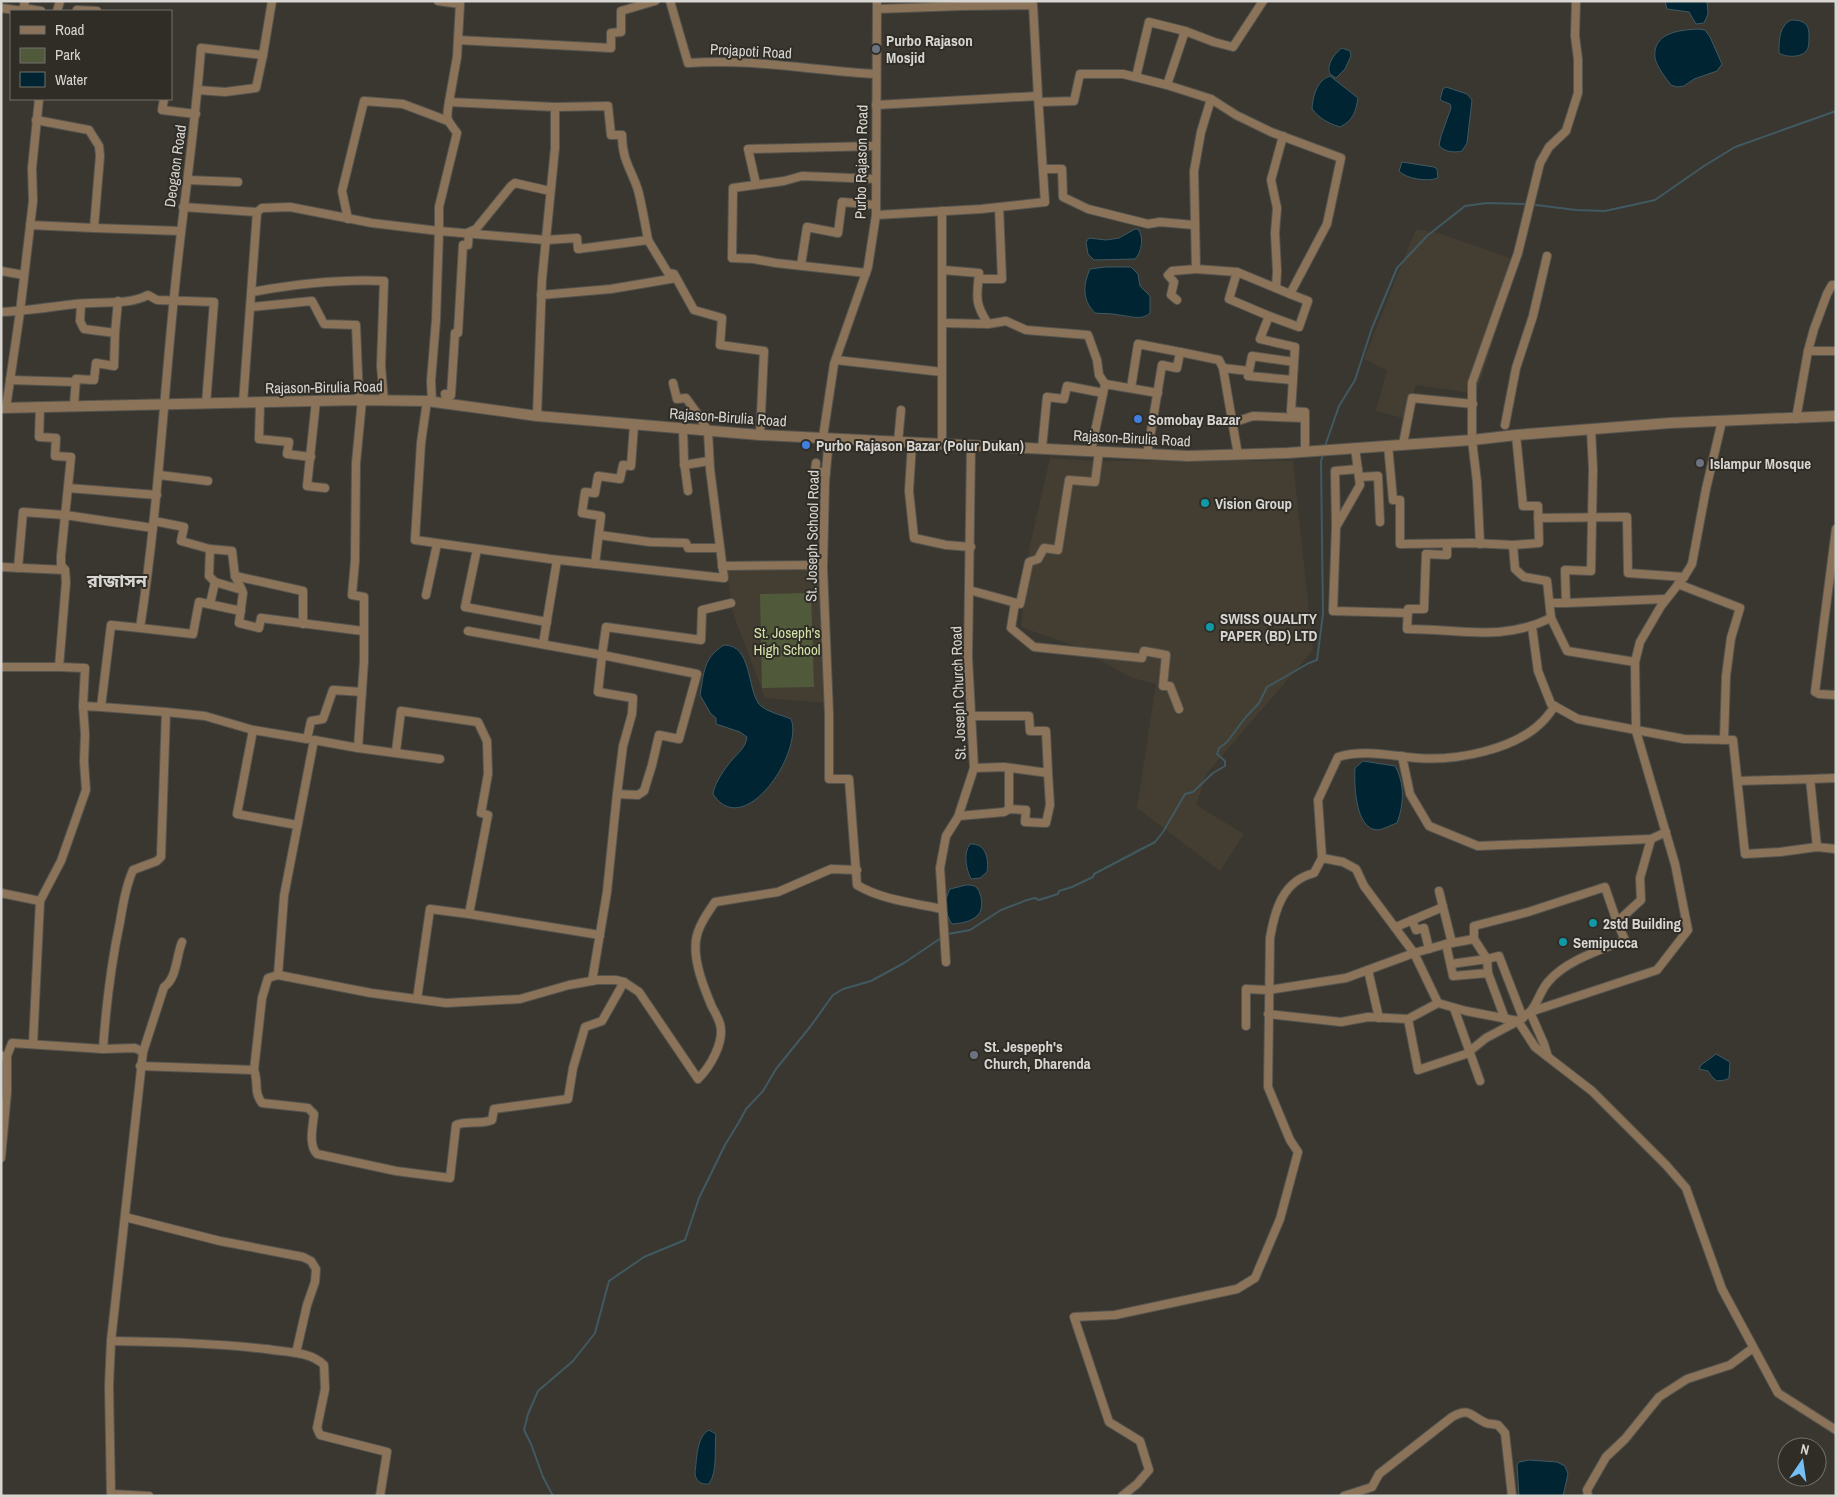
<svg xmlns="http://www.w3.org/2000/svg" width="1837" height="1497" font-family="'Archivo Narrow','Noto Sans Bengali',sans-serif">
	<rect width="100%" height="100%" fill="#3a3731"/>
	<!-- built -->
	<g fill="#443e32">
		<polygon points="1416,229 1438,233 1519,261 1476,394 1416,385 1406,419 1376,411 1387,370 1364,359"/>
		<polygon points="1050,458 1095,461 1293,461 1313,650 1207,773 1196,805 1244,834 1220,871 1137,808 1156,684 1132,678 1072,645 1021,627 1029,550"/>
		<polygon points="726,565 822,567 826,703 765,698 733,613"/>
	</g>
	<!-- green -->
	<polygon fill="#51593b" points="811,593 814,687 762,688 760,594"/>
	<!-- water -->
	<g fill="#002431" stroke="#415961">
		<polygon points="1665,1 1707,1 1708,14 1704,23 1696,24 1689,12 1667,9"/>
		<path d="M1791,20C1803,20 1809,23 1809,35C1809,39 1809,44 1808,48C1804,58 1787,58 1779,53C1779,41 1779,26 1791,20Z"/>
		<path d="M1698,29L1705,30L1710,37L1722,64L1717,71L1694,79L1684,86L1677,87L1671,85C1665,77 1657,67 1655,58C1652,32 1681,30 1698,29Z"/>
		<path d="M1342,48L1350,51L1351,56L1345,69L1336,78L1330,74C1326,65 1334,54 1342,48Z"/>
		<path d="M1330,76L1358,98C1356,111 1353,121 1340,127C1328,123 1320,119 1312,109C1313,97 1316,81 1330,76Z"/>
		<path d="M1446,87L1467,94L1472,100L1467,143L1462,151C1455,153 1443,152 1439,145L1441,136L1451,108L1450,104L1442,101L1440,99L1443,89Z"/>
		<path d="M1402,162L1434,167L1437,169L1438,178C1428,182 1406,179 1399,171Z"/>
		<path d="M1135,229H1138C1144,237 1142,252 1135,259L1094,260L1088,254L1086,242L1089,238L1106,240L1119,238Z"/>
		<path d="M1105,267H1131L1138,274L1140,286L1150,296V313C1142,321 1130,316 1119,315C1111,313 1103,314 1095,313C1082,300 1083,285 1090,269Z"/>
		<path d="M724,645C752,645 747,688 759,704C766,712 782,715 791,719C804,752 744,842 713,794C714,784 725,768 732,760C738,753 746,747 747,737L740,732L716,724V718L711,714L700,695C704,673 703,658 724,645Z"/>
		<path d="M1363,761L1395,766C1405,784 1404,804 1397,823C1391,825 1384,829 1378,830C1355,830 1354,784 1355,768Z"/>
		<path d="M970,844C986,843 989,859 987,872L980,878L971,879C966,869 963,853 970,844Z"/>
		<path d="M966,885C970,885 974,885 977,888C982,894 984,909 978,915C971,922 962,923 952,924C945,915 944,899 950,889Z"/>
		<polygon points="1716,1054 1730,1062 1729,1078 1725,1080 1717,1081 1713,1078 1708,1071 1699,1069 1701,1065"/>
		<path d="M709,1430L716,1434C714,1449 718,1471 709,1484C701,1485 695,1481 695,1472C697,1460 696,1437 709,1430Z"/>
		<polygon points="1529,1460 1557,1462 1565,1466 1568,1474 1563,1496 1519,1496 1517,1465 1519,1462"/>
	</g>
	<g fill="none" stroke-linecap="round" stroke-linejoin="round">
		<!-- stream -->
		<g stroke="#415961" stroke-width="2">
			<polyline points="1536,205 1576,210 1605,211 1655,200 1704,166 1735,147 1836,111"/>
			<polyline points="1325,446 1339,406 1355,380 1372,328 1397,268 1427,236 1465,206 1487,203 1524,204"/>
			<polyline points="948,934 970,930 1001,910 1027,900 1035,898 1039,900 1058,894 1059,891 1072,887 1093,877 1094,874 1155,842 1163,832 1185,794 1193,792 1213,773 1225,766 1225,761 1217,754 1219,748 1227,742 1245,718 1259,703 1267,687 1309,663 1317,660 1323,614 1321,461 1323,455"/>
			<polyline points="553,1496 543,1477 531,1444 524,1430 528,1414 538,1391 573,1361 595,1333 609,1281 644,1257 685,1240 699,1198 725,1145 739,1122 746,1109 763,1091 776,1069 810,1027 833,995 843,989 871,981 904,963 941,938"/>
		</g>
		<!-- minor casing -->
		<g stroke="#56544e" stroke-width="10">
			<g id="minor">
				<polyline points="438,1 460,4 457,57 449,102 555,107 555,148 542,279 537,416"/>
				<path d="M670,1L688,63C751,58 814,71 876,74"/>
				<polyline points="960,1 961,6 1033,5 1038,96"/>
				<polyline points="1,8 23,11 25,1"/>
				<polyline points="23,8 41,11"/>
				<polyline points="877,9 961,6"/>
				<polyline points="57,11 60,1"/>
				<polyline points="77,11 77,10 97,11"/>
				<polyline points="458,40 611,48 611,33 621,32 621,11 655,1"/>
				<polyline points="1136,77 1149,22 1185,31"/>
				<polyline points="198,90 225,92 256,88 263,55"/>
				<polyline points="164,99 162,110 196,114"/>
				<polyline points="1039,102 1074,101 1080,74 1123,74 1167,85"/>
				<polyline points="876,105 1038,96 1045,202 981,209 876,215"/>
				<path d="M555,107L608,106L611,135H622C622,160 631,169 638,190C642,206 645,223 648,240"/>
				<polyline points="36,120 89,130 99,146 100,156 94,228 181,231"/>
				<polyline points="1043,169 1062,169 1063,197 1088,209 1148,224 1160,222 1194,225"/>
				<polyline points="188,180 238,182"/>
				<polyline points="756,184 748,149 876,146"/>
				<polyline points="183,207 257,212 243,403"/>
				<path d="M257,212L262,208L290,207L372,223L439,231V207L457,133C446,118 446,121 449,102"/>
				<polyline points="348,219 342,191 364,101 403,104 448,121"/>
				<polyline points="30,225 94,228"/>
				<polyline points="801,265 807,227 838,233 842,202 876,205"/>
				<polyline points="1196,269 1237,272 1290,294 1327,224 1341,158 1271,132 1236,115 1211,99 1167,85 1185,31 1214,42 1233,47 1263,1"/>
				<path d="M943,270L979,273C977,297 974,302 988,324"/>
				<polyline points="1,271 24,275"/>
				<polyline points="1237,272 1229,299 1269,316 1260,339 1295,347 1291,411 1305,412 1305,452"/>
				<polyline points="866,273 776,263 754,259 732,258 733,188 784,181 802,176 876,179"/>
				<polyline points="979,279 1002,279 999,207"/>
				<polyline points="1276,288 1277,271 1275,233 1277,208 1271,180 1283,136"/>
				<path d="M252,292C296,284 339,279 384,281L381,366L384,401"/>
				<polyline points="541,295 611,289 676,278"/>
				<polyline points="1177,300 1171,295 1174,282 1168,275 1172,271 1196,269 1194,171 1201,132 1211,99"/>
				<polyline points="251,307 312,301 324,324 356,325 359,400"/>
				<path d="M1,312C26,311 50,307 75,304C99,301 127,306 148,295L157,300L214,302L206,404"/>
				<polyline points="1269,316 1299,327 1308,301 1290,294"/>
				<polyline points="943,323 988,324 1006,321 1026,330 1088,335 1097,360 1099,375 1105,384 1091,451"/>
				<polyline points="115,333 118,301"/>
				<polyline points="1808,351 1814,329 1827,294 1832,285 1836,285"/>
				<polyline points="836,360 942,372"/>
				<polyline points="1249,371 1248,376 1293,380"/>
				<polyline points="10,380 75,382"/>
				<polyline points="1105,384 1158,393"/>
				<polyline points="1131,388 1138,344 1180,352"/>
				<polyline points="316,401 307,486 325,488"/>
				<polyline points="427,401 421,443 415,540 550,559 724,578 710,469 708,431 699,416 686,398 677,399 673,383"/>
				<polyline points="432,402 431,381 436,320 439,231 546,240 577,238 578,249 648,240 668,273 674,274 694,310 722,318 720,345 764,351 760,435"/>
				<polyline points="260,403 259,439 289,442 287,454 311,457"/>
				<polyline points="447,403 445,394 451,395 455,333 458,333 463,245 468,245 469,232 476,229 511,186 515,183 550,191"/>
				<polyline points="74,405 76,379 94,380 96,363 114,366 115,333 84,329 80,321 81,304"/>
				<polyline points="40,407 39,437 56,438 55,456 71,457 61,556 61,565 65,570"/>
				<polyline points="6,408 20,312 33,201 32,168 39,99"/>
				<polyline points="1796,419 1808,351 1836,351"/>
				<polyline points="1232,423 1253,416 1305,418"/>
				<polyline points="1505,425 1516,368 1533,316 1547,256"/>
				<polyline points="683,429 684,461 688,491"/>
				<polyline points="823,437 834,364 868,267 876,215 877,1"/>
				<path d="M829,438L825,482L823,568L829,714V779H849L857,885C882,900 914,903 942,909"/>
				<polyline points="898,442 901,410"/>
				<polyline points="912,443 909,491 914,538 946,545 971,547"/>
				<polyline points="1403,444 1412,398 1473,404"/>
				<polyline points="942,445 942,211"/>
				<polyline points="1388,445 1393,500 1400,500 1400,544 1472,543 1513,545 1539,543 1538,506 1523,506 1516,435"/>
				<polyline points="1042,448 1047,397 1064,399 1067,386 1103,393"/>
				<polyline points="1355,448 1360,485 1336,527 1333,611 1408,613"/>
				<polyline points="1147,455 1162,365 1177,368 1180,352 1219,360 1223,368"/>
				<polyline points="1238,455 1223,368 1249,371 1252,356 1294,362"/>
				<polyline points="816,463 815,471 826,473"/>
				<polyline points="684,465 709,461"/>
				<polyline points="159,475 208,481"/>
				<polyline points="1359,477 1378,476 1380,522"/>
				<polyline points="68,488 157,495"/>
				<polyline points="1538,518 1627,517 1628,573 1684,577"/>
				<polyline points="154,521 184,527 181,541 210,549"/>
				<polyline points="1336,525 1335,471 1358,469"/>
				<polyline points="1836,529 1815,692 1819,694 1836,695"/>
				<polyline points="599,535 650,542 686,543 688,548 720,548"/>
				<path d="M1447,544V555L1426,554L1424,609H1408L1407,629C1460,629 1501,642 1551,618"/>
				<polyline points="1480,544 1477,482 1472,440 1472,383 1518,253 1540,163 1549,147 1566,131 1578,93 1578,59 1575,36 1576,1"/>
				<path d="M1513,545L1515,569L1524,577L1547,581L1551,618L1567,651L1635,662L1636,731L1675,864L1688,930L1657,970L1530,1012C1538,1003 1540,991 1548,982C1565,961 1600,950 1625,940L1617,922"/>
				<polyline points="477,549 465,607 547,622"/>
				<polyline points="595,564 601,516 582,513 585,492 595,493 598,476 620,479 623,465 631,466 634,425"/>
				<polyline points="722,566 823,565"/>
				<polyline points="1,567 65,570 66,582 59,667 85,668 83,706 85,734 84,762 86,790 61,861 40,901"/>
				<polyline points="18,568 23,512 65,515 153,528"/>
				<polyline points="235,576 303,591 303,624"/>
				<polyline points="1678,584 1740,608 1731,638 1726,676 1724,740"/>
				<polyline points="242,590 235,576 232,551 210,549 209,576 215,582 242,590 243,593 239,623 259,628 261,618 363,631"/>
				<polyline points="969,590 1020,604 1029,562 1038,559 1044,548 1058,550 1069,480 1095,482 1099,452"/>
				<polyline points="426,595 437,544"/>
				<polyline points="1015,603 1011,628 1034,647 1142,658 1144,651 1166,655 1163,686 1170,686 1179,709"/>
				<polyline points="1550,603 1566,603 1565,570 1591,571 1593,469 1591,429"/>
				<polyline points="1566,603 1665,599"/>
				<polyline points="210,604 215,582"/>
				<polyline points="1532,627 1538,671 1551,704 1578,719 1684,739 1733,740 1745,854 1780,852 1817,847 1836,849"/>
				<polyline points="140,628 193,634 199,602 241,611"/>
				<polyline points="468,631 602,655 598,692 633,698 632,714 623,746 617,794"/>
				<polyline points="543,644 557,560"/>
				<polyline points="1635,662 1640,642 1661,606 1684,577 1692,564 1706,489 1722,421"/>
				<polyline points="1,667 59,667"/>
				<polyline points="83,706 101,707"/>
				<polyline points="166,712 205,716 253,730"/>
				<polyline points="971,716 1029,716 1030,731 1046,731 1048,773 1004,767 974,768"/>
				<polyline points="358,748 440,759"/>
				<polyline points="396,751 401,711 478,722 487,741 488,774 481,813 488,815 469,914 600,935"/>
				<polyline points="1402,756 1410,794 1429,826 1478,846 1651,839"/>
				<polyline points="1009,768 1009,809"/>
				<polyline points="1810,779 1836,778"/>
				<polyline points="1738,781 1810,779 1817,847"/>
				<polyline points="959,816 1004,812 1009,809 1026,810 1025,822 1046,823 1050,805 1048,773"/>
				<polyline points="297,825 237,814 253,730 307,739 311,721 323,719 333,690 362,692"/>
				<polyline points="1322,858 1343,862 1356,869 1364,886 1414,953 1438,1003 1466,1011 1518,1021 1535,1047 1592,1091 1666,1165 1686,1188 1722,1289 1778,1393 1836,1430"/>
				<polyline points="1439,891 1452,943"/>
				<polyline points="1,893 40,901 33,1044"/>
				<polyline points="1412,920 1416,930 1424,928 1429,949"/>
				<polyline points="1396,927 1443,907"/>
				<polyline points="1474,939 1487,959 1499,956 1523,1018"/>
				<polyline points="1446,944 1453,976 1488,973 1505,1019"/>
				<polyline points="946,962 940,868 946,836 958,817 974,768 968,658 971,446"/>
				<polyline points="1451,964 1487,959 1488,973"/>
				<polyline points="1368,970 1379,1018"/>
				<polyline points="278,975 284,896 314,740 358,748 364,661 364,597 352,595 355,561 356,463 362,400"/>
				<polyline points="592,981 607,892 617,794 638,795 644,791 652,765 659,735 679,739 697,674 602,655 606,627 701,640 702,610 731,603"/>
				<polyline points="417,999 430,909 469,914"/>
				<polyline points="1438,1003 1408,1019 1418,1070 1466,1054 1486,1038 1518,1021 1530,1012 1544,1044 1548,1057"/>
				<polyline points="1454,1008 1480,1081"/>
				<polyline points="1268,1014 1341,1022 1368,1017 1408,1019"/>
				<polyline points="1246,1026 1246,989 1268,990 1346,978 1414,953 1446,944 1474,939 1474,926 1528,912 1605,887 1617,922 1641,900 1640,878 1651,839 1666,832"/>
				<path d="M103,1049C106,1006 111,964 120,922C123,904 126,886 133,870L157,861L161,857L166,712L101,707L111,625L140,628C157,518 163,407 174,297C182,214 195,131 201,48L263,55L272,1"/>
				<path d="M143,1052L164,987C177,978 176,957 182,942"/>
				<polyline points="1,1056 7,1056 7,1092 1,1158"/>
				<polyline points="7,1056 12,1043 103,1049 135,1048 143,1052 111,1341 109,1386 111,1496"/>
				<path d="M140,1066L254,1070C259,1083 253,1091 262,1103L308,1108L314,1114C313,1126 308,1145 317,1154L396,1171L450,1178L456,1125C468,1120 479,1125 492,1120L494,1109L568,1099L573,1068L585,1027L602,1021L624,982"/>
				<path d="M254,1070L262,998L268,978L278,975L371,993L446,1003L520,999L569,985L597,980H616L624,982L639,992L698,1079C710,1067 725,1042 720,1024C718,1018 715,1012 712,1007C704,988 693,961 696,940C698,926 707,914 715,902L778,892L831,869L857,870"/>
				<polyline points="125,1217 220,1241 303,1257 311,1261 316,1269 315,1282 307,1305 296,1353"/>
				<path d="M111,1341C163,1342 214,1343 266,1349C284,1352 310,1351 324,1365L325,1389L317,1428L320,1435L387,1452L380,1496"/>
				<polyline points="111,1494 149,1496"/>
				<path d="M1122,1496L1137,1484L1149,1470L1140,1441L1109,1422L1074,1317L1115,1315L1237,1289L1255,1278L1280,1219L1298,1152L1290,1140L1268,1087L1270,938C1275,909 1283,881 1314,873L1322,858L1318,800L1338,757C1362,749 1392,756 1417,758C1456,761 1515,750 1543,721C1548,716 1551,711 1555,706"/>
				<path d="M1344,1496L1372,1487L1379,1474L1452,1417C1470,1407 1470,1416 1486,1423C1489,1424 1494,1424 1498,1425L1505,1433L1512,1496"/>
				<polyline points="1588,1496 1587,1490 1606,1457 1625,1439 1659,1397 1687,1379 1730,1365 1753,1348"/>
			</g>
		</g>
		<!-- tertiary casing -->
		<g stroke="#56544e" stroke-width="12">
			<polyline id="tertiary" points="1,408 359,400 427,401 537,416 760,435 1188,456 1287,453 1472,440 1516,435 1670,423 1836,416"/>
		</g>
		<!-- minor -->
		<use href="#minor" stroke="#8a7358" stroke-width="8"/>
		<!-- tertiary -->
		<use href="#tertiary" stroke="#8a7358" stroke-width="10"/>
	</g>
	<!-- markers -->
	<g fill="#6b7280" stroke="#302d27" stroke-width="2">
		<circle cx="876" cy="49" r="5"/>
		<circle cx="1700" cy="463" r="5"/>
		<circle cx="974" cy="1055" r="5"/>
	</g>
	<g fill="#3f7fe0" stroke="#302d27" stroke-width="2">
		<circle cx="1138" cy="419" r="5"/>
		<circle cx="806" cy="445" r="5"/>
	</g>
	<g fill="#0f9aa8" stroke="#302d27" stroke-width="2">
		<circle cx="1205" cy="503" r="5"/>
		<circle cx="1210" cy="627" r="5"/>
		<circle cx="1593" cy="923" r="5"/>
		<circle cx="1563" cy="942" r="5"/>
	</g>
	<g text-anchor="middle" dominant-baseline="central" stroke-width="4" stroke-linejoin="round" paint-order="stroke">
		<!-- poi labels -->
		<g font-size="15" font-weight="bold" fill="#d8d6d2" stroke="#302d27" text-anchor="start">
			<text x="886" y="40">Purbo Rajason<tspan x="886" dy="17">Mosjid</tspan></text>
			<text x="1148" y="419">Somobay Bazar</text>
			<text x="816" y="445">Purbo Rajason Bazar (Polur Dukan)</text>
			<text x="1710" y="463">Islampur Mosque</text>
			<text x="1215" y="503">Vision Group</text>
			<text x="1220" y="618">SWISS QUALITY<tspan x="1220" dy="17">PAPER (BD) LTD</tspan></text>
			<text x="1603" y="923">2std Building</text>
			<text x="1573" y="942">Semipucca</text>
			<text x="984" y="1046">St. Jespeph's<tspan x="984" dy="17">Church, Dharenda</tspan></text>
		</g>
		<!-- street labels -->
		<g font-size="15" fill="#d8d6d2" stroke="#302d27">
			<text transform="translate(751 51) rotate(3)">Projapoti Road</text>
			<text transform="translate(861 162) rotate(-89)">Purbo Rajason Road</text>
			<text transform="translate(175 166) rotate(-82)">Deogaon Road</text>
			<text transform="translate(324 387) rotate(-1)">Rajason-Birulia Road</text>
			<text transform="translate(728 417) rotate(4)">Rajason-Birulia Road</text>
			<text transform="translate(1132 438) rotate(3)">Rajason-Birulia Road</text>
			<text transform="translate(812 536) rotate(-89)">St. Joseph School Road</text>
			<text transform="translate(958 693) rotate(-92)">St. Joseph Church Road</text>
		</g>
		<!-- park labels -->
		<g font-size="15" fill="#d4e3a8" stroke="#302d27">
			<text x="787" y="632">St. Joseph's<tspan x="787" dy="17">High School</tspan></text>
		</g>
		<!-- quarter labels -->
		<g font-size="18" font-weight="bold" fill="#d8d6d2" stroke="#302d27">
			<text x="117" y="580">রাজাসন</text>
		</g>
	</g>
	<!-- border -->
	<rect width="1837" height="1497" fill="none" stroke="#d8d6d2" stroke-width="5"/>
	<!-- legend -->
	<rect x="10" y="10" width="162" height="90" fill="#302d27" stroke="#73716b"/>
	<rect x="20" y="26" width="25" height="8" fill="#8a7358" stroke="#73716b"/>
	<text x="55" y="35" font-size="15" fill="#d8d6d2">Road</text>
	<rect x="20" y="48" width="25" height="15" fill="#51593b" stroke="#73716b"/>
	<text x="55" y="60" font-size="15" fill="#d8d6d2">Park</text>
	<rect x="20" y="72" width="25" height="15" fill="#002431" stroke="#73716b"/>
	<text x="55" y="85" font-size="15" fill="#d8d6d2">Water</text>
	<!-- north arrow -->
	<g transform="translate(1802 1462) rotate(13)"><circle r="24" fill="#302d27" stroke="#73716b"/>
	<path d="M0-4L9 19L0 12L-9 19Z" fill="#74c0f6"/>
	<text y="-8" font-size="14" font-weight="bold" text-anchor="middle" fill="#d8d6d2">N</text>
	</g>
</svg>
